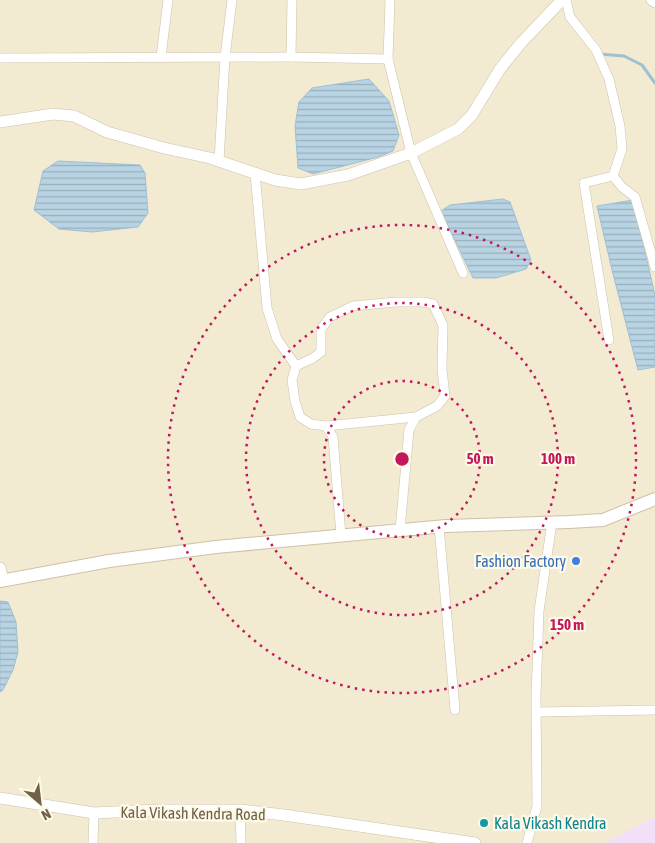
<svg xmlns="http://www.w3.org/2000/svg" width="655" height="843" font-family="'Asap Condensed',sans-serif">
	<defs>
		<pattern id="water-rules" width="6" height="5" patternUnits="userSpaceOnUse" patternTransform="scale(1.25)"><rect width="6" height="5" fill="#b8d3e3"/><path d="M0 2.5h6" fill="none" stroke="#9aafba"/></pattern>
	</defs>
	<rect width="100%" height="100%" fill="#fbf7e2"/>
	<!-- residential -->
	<rect fill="#f2ead1" x="0" y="0" width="655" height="843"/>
	<!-- education -->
	<polygon fill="#f3dff7" points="655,817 655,843 605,843 610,840"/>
	<!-- water -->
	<g fill="url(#water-rules)" stroke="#9fc0d4">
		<polygon points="369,79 389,101 399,135 393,151 378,157 313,174 298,168 295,126 299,102 312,88"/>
		<polygon points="58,161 140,165 145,173 148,213 138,227 92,232 59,229 34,210 43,171"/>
		<polygon points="503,199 510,202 531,260 526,269 496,278 473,278 441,211 450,205"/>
		<polygon points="633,200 655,295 655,367 638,370 612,270 597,206"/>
		<polygon points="0,601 8,602 16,622 18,652 13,670 3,690 0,692"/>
	</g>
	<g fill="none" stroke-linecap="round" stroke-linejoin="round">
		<!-- stream -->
		<polyline stroke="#9fc0d4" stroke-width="3" points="599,54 624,56 642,65 655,83"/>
		<!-- minor casing -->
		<g stroke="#cdc2ac" stroke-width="10">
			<g id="minor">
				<polyline points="292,0 291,57 388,59"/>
				<polyline points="390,0 388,59 411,153 463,273"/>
				<polyline points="566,0 570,17 596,50 609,79 620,126 622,149 613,176 622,187 635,197 655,267"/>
				<polyline points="161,57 168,0"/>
				<polyline points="0,58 291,57"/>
				<polyline points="219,161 225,57 232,0"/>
				<polyline points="255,173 267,308 277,339 296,366"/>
				<polyline points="609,340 584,183 613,176"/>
				<polyline points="326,426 416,417"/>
				<polyline points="439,526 455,710"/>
				<polyline points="341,535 333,437 326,426 311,424 300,417 295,401 292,380 296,366 313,358 321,352 321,329 330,317 353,306 396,302 423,302 433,304 443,325 442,369 445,396 437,406 416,417 409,430 400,530"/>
				<polyline points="536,712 655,710"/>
				<polyline points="240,810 241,843"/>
				<polyline points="93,843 94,813"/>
				<polyline points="527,843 537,806 536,696 539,611 552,522"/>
			</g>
		</g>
		<!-- tertiary casing -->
		<g stroke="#cdc2ac" stroke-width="12">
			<g id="tertiary">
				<polyline points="652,0 655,2"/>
				<polyline points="0,122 53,114 74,116 107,132 164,148 210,158 275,180 301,184 348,175 411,153 458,129 472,115 500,69 521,43 562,0"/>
				<polyline points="0,568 3,580"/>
				<polyline points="0,798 94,813 158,810 240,810 284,815 475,843"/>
			</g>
		</g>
		<!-- secondary casing -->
		<g stroke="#cec1a8" stroke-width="14">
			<polyline id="secondary" points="0,581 109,561 216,547 446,526 569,522 603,520 655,499"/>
		</g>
		<!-- minor -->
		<use href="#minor" stroke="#fff" stroke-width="9"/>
		<!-- tertiary -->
		<use href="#tertiary" stroke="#fff" stroke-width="11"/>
		<!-- secondary -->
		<use href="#secondary" stroke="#fff" stroke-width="12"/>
	</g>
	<!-- distance rings -->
	<g fill="none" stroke="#c2185b" stroke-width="2.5" stroke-dasharray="2.5 5">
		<circle cx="402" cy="459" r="78"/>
		<circle cx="402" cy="459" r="156"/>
		<circle cx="402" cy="459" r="234"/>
	</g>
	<!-- markers -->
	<circle fill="#3f7fe0" stroke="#fefae8" stroke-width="2" cx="576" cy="561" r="5"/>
	<circle fill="#0f9aa8" stroke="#fefae8" stroke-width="2" cx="484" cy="823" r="5"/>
	<g text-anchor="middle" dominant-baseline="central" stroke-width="4.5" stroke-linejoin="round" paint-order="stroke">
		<!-- shop labels -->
		<g font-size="16" fill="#366cbe" stroke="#fefae8" text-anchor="end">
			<text x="566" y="561">Fashion Factory</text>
		</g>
		<!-- street labels -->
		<g font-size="16" fill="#71604a" stroke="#fefae8">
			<text transform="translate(193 813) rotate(1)">Kala Vikash Kendra Road</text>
		</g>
		<!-- culture labels -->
		<g font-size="16" fill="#0d838f" stroke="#fefae8" text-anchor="start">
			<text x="494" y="823">Kala Vikash Kendra</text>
		</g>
	</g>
	<circle cx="402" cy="459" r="8" fill="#c2185b" stroke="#fefae8" stroke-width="2.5"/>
	<g font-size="15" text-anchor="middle" font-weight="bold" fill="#c2185b" stroke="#fefae8" stroke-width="4.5" stroke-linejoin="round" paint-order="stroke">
		<text x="480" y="464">50 m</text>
		<text x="558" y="464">100 m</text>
		<text x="567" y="630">150 m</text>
	</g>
	<!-- north arrow -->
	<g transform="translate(40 803) rotate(152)" stroke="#fefae8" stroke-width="4" paint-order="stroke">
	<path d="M0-4L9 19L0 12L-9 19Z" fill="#71604a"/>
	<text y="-8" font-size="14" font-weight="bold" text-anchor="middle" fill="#71604a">N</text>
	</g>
</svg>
